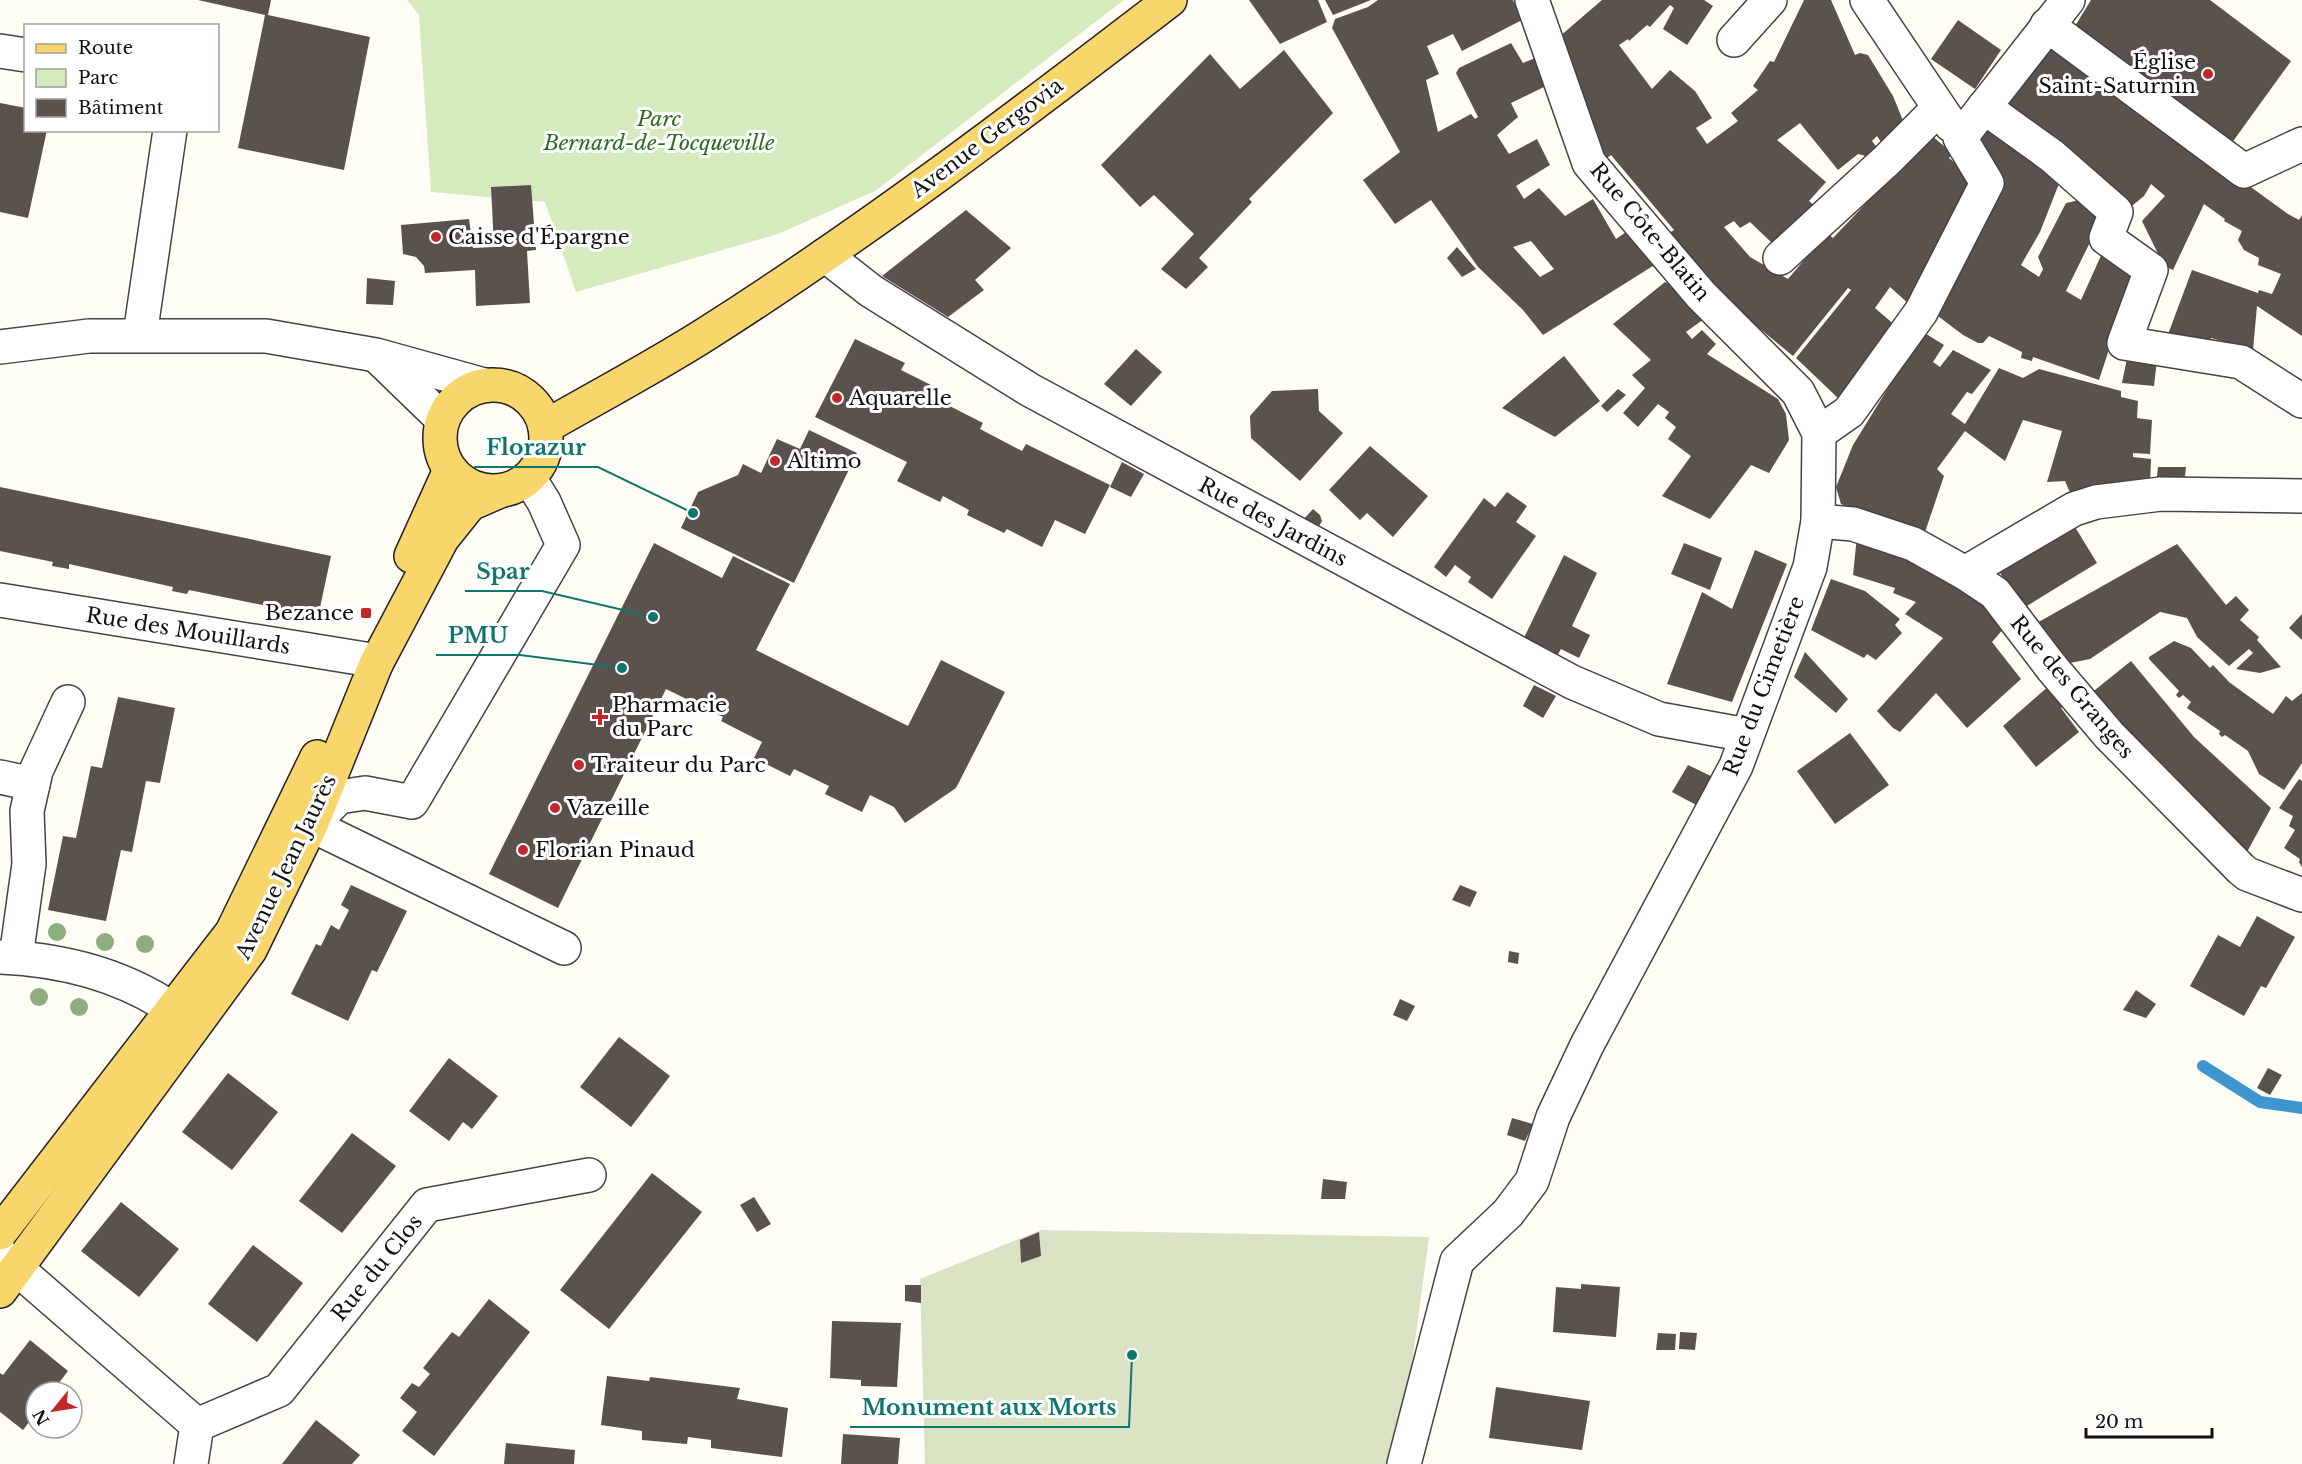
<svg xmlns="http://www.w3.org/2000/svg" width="2302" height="1464" font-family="'Libre Baskerville',serif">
	<rect width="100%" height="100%" fill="#fffdf5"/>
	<!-- green -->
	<polygon fill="#d5ebbd" points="407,0 1124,0 875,191 778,234 576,292 545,202 431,192 419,15"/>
	<!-- cemetery -->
	<polygon fill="#d9e3c4" points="1041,1230 1429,1237 1405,1415 1398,1417 1386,1464 925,1464 920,1279"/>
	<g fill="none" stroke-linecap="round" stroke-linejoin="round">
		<!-- stream -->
		<polyline stroke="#3f96cf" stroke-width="12" points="2203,1066 2260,1102 2302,1108"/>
	</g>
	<!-- building -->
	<g fill="#5a524d" fill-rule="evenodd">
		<polygon points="198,0 271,0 268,15 370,37 344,170 238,148 265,15"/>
		<polygon points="1249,0 1318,0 1327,22 1280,44"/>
		<polygon points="1325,0 1371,0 1333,15"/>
		<path d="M1378,0H1513L1522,20L1462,51L1453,34L1427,46L1439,74L1426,80L1438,132L1471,114L1475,119L1478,117L1456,73L1459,68L1511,43L1523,63L1538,57L1548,85L1511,103L1518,117L1497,135L1509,154L1537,139L1550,165L1516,186L1524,199L1539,188L1565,216L1593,199L1616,239L1632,228L1656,264L1543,335L1523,310L1478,267L1431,200L1395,224L1363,180L1400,152L1332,28L1335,19L1368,7ZM1531,241L1554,269L1540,277L1513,247Z"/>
		<polygon points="1602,0 1704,0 1713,6 1687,45 1663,29 1674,8 1670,5 1650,27 1647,25 1629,41 1628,39 1619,45 1652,89 1670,70 1695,91 1712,118 1696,128 1707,144 1738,121 1731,113 1758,90 1753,86 1770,61 1774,62 1804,0 1831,0 1855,55 1860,53 1868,55 1893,96 1906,128 1883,145 1877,136 1872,141 1879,150 1869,157 1858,154 1838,170 1800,123 1777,140 1826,182 1809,201 1817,208 1791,232 1787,228 1772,243 1750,222 1740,228 1734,221 1724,227 1750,257 1788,279 1827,233 1833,238 1931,135 1952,153 1949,158 1968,174 1971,183 1910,305 1890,287 1875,308 1897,327 1839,399 1796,358 1851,290 1848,288 1793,356 1725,300 1666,235 1674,230 1611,155 1607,158 1585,118 1559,37"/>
		<polygon points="2091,0 2210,0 2291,61 2231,144 2072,31"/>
		<polygon points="1958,20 2001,50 1975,89 1931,59"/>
		<polygon points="2048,40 2288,214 2299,220 2302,215 2302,336 2257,306 2253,350 2211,338 2207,347 2167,337 2192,270 2258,293 2259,290 2272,294 2281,274 2258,265 2259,258 2244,250 2238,240 2242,231 2224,221 2225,219 2204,204 2173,270 2164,266 2142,221 2165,196 2151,184 2144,196 2133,205 2125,205 2000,107"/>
		<polygon points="1284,50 1333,113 1249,199 1252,202 1199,258 1208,267 1186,289 1161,269 1194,234 1154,195 1140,207 1101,165 1210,54 1240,89"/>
		<polygon points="0,103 26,108 26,130 47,130 28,218 0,212"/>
		<polygon points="1986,130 2028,144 2060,181 2040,232 2021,265 2039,277 2043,269 2038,257 2066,203 2080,200 2101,220 2066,291 2081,300 2104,249 2135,270 2099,380 2033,357 2032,361 2021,358 2022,352 1989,336 1983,343 1978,343 1963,335 1934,313 2003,181 1991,174 1978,145"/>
		<polygon points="531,185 536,250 527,251 530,303 476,306 475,270 425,273 424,266 416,257 403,254 401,225 469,219 473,248 494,247 491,187"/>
		<polygon points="966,210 1011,248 975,280 984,290 948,317 882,276"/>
		<polygon points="1457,247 1476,269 1462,277 1447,258"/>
		<polygon points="367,278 395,281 393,305 366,304"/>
		<polygon points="1665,282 1685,293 1704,319 1686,332 1692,339 1702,330 1716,344 1707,354 1778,399 1786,414 1789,440 1769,473 1751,465 1710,519 1662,496 1691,456 1668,439 1676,427 1665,418 1669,412 1658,404 1638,427 1623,413 1645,388 1632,375 1651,360 1613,324"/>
		<polygon points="1923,332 1944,345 1933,362 1940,367 1953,350 1991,370 1972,394 1967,392 1951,414 1965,424 1999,368 2023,378 2039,369 2121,391 2121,397 2138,401 2137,418 2152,420 2150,454 2133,453 2133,457 2151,459 2150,485 2074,502 2065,481 2047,482 2062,431 2023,420 2005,461 1965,431 1937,469 1944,476 1923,538 1841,504 1836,487 1853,445 1893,380 1890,379 1899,364 1902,366"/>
		<polygon points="855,339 905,363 901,370 937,388 932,397 983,423 980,429 1022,451 1026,444 1110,485 1085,534 1055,520 1042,547 1007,529 1004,533 967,515 969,510 943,496 940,502 897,481 907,462 815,417"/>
		<polygon points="1136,349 1162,372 1131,406 1104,384"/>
		<polygon points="1564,356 1600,401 1555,437 1502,408"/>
		<polygon points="2127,358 2157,360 2154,386 2122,383"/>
		<polygon points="1318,389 1319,411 1343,433 1300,481 1251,438 1250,416 1272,391"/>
		<polygon points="1618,389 1626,395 1607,412 1601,406"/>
		<polygon points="809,430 857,453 794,583 681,528 698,492 738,475 743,464 761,473 777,439 800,449"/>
		<polygon points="1370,446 1428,496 1393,537 1367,513 1360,520 1329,490"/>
		<polygon points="1122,462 1144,474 1131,497 1110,487"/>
		<polygon points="2158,467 2186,467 2184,485 2156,485"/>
		<polygon points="0,487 331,556 318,617 293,611 293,616 276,613 277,608 189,590 187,594 172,591 173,587 69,564 69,569 52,566 53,562 0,551"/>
		<polygon points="1507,492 1527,506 1516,522 1536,536 1492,599 1468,582 1471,577 1455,565 1446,577 1434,567 1484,498 1495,507"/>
		<polygon points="1313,509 1320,515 1322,521 1317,530 1302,521"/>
		<polygon points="2072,522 2097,563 2022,609 1997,568"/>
		<polygon points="1857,536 1909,553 1982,600 2005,627 1992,642 2021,679 1967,728 1936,693 1900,732 1893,728 1877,711 1943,638 1905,614 1916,602 1893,593 1895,588 1853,575"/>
		<polygon points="654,543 722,578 733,556 790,584 756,650 908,726 941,660 1005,692 956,788 905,823 894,807 870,795 862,812 825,794 829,786 794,769 790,776 754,758 762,742 721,721 723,717 666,689 558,908 489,874"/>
		<polygon points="1684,543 1722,558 1710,590 1671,574"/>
		<polygon points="2177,544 2226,605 2236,596 2249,610 2240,620 2259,637 2257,640 2281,667 2260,673 2236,669 2253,653 2249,649 2229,666 2197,637 2187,618 2160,612 2090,659 2065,664 2035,624"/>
		<polygon points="1755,550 1787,564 1732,702 1667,684 1702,592 1732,609"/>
		<polygon points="1564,555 1597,573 1572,626 1590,635 1579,658 1561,649 1555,660 1522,642"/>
		<polygon points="1831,579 1865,591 1900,619 1895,625 1902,633 1876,660 1867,654 1864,658 1811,630"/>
		<polygon points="2302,614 2302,640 2289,628"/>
		<polygon points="2174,641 2191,648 2210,668 2213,665 2229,682 2273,714 2286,696 2292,701 2302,693 2302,763 2284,790 2259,774 2248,751 2225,735 2222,737 2219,734 2220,731 2187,708 2191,702 2183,695 2179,698 2176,695 2179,691 2149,659 2149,657"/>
		<polygon points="1805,652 1848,699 1836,713 1794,677"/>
		<polygon points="2131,661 2194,737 2271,808 2247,852 2090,694"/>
		<polygon points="2051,684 2067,704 2061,708 2079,732 2036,767 2003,726"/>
		<polygon points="1534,685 1556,696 1543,718 1523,706"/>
		<polygon points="118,697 175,708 160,783 146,781 132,852 121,850 106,921 48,910 63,836 76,838 91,766 102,768"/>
		<polygon points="1850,733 1889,785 1835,824 1797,771"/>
		<polygon points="1688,765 1715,778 1698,806 1672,792"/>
		<polygon points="2299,779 2302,781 2302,867 2299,862 2300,859 2284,848 2295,830 2289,826 2293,816 2279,808"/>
		<polygon points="351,885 407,911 377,972 372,970 348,1021 291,994 316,944 321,946 331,925 339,930 349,910 341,905"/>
		<polygon points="1460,885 1477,892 1470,907 1452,900"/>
		<polygon points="2257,916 2295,937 2266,988 2261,986 2244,1016 2190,986 2218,935 2240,947"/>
		<polygon points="1509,951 1519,953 1518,964 1508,962"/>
		<polygon points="2136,990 2156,1004 2146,1018 2123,1010"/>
		<polygon points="1400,999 1415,1006 1407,1021 1393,1015"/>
		<polygon points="619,1037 670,1076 631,1127 580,1087"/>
		<polygon points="449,1058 498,1096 472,1129 463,1122 449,1141 409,1111"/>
		<polygon points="2268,1068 2282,1075 2270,1095 2257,1088"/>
		<polygon points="228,1073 278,1112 232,1170 182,1132"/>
		<polygon points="1512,1118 1533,1124 1525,1141 1507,1135"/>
		<polygon points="352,1133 396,1166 342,1233 299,1201"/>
		<polygon points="652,1173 702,1212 609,1329 560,1290"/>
		<polygon points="1323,1179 1347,1182 1345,1199 1321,1199"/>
		<polygon points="754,1197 771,1224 757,1232 740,1205"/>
		<polygon points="121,1202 179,1249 139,1297 81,1251"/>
		<polygon points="1039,1232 1041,1256 1021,1263 1020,1240"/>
		<polygon points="253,1245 303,1283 257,1342 208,1304"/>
		<polygon points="1581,1284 1620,1287 1616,1337 1553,1332 1556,1287 1581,1289"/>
		<polygon points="905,1285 921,1285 921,1303 905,1301"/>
		<polygon points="489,1299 530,1332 434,1456 402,1431 417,1412 400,1398 412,1383 419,1387 430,1374 423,1368 452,1332 459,1337"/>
		<polygon points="832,1321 901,1323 897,1387 861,1386 861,1380 830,1378"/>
		<polygon points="1680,1332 1697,1333 1695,1350 1679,1349"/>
		<polygon points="1658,1333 1676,1334 1675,1350 1656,1350"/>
		<polygon points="30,1340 68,1371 52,1392 36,1392 36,1413 23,1430 0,1412 0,1373 3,1375"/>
		<polygon points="607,1376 649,1381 650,1377 740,1388 737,1399 788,1408 782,1457 711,1448 711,1440 688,1437 687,1444 642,1440 642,1431 601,1425"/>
		<polygon points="1496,1387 1590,1401 1582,1450 1489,1438"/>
		<polygon points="316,1420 360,1455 352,1464 282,1464"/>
		<polygon points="843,1434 900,1438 898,1464 841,1464"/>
		<polygon points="506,1443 575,1450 574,1464 504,1464"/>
	</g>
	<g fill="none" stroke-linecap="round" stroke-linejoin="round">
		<!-- minor casing -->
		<g stroke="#444" stroke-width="36">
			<g id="minor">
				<polyline points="1867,0 1951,125"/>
				<polyline points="2047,25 2244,171 2302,144"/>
				<polyline points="1734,40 1770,0"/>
				<polyline points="0,51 26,55"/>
				<polyline points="1984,107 2052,156 2116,212 2106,238 2151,270 2124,343 2241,362 2302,401"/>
				<polyline points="825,255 871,291 1030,390 1572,682 1659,719 1747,735"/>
				<polyline points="1780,258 1887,160 1939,108"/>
				<polyline points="140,335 170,130"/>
				<polyline points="0,347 89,336 266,336 376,355 484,385"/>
				<polyline points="379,358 442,419"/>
				<polyline points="1819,433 1849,412 1921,312 1987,183 1960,138 2068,0"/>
				<polyline points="1818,521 1853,524 1913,544 1965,573 1995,593 2052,668 2109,735 2241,869 2247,874 2302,895"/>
				<polyline points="1965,573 2074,509 2096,502 2161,494 2302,496"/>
				<polyline points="0,600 365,659 376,664"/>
				<polyline points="0,777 33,784"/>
				<polyline points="311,825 564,948"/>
				<polyline points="307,826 311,825 339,797 365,793 412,802 563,545 544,502 529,478"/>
				<path d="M0,957C72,960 138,979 194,1025"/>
				<polyline points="16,957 29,864 27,811 36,771 68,702"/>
				<polyline points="0,1254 197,1425 279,1390 427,1205 589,1175"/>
				<polyline points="191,1464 197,1425"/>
				<polyline points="1404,1464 1457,1261 1508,1213 1532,1181 1553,1117 1587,1045 1736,766 1810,567 1818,521 1819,433 1798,392 1701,295 1589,163 1532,0"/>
			</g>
		</g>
		<!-- major casing -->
		<g stroke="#222" stroke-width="36">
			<g id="major">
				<circle cx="493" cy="438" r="53"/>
				<path d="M545,427C599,396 654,367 706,334C868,231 1019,116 1170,0"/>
				<polyline points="411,556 450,470"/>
				<polyline points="0,1233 232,932 317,757"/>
				<polyline points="0,1291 250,950 311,825 376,664 442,539 470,504 500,491"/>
			</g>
		</g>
		<!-- minor -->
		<use href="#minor" stroke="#fff" stroke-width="33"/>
		<!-- major -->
		<use href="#major" stroke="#f9d66b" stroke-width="33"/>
	</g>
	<!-- trees -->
	<g fill="#8dad7f">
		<circle cx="57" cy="932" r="9"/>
		<circle cx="105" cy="942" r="9"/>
		<circle cx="145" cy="944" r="9"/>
		<circle cx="39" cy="997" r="9"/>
		<circle cx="79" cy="1007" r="9"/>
	</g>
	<!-- markers -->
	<g fill="#c4262e" stroke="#fff" stroke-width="2">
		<circle cx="2208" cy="74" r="6"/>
		<circle cx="436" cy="237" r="6"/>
		<circle cx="837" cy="398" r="6"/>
		<circle cx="775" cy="461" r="6"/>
		<rect x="360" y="607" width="12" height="12" rx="3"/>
		<path d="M597 708h6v6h6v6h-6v6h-6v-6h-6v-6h6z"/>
		<circle cx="579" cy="765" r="6"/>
		<circle cx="555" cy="808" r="6"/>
		<circle cx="523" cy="850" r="6"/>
	</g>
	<g text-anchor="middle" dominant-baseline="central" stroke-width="6" stroke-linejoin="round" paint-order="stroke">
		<!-- poi labels -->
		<g font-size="21" fill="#111" stroke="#fff" text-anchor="start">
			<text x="2196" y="62" text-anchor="end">Église<tspan x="2196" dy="24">Saint-Saturnin</tspan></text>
			<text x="448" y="237">Caisse d'Épargne</text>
			<text x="849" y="398">Aquarelle</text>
			<text x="787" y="461">Altimo</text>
			<text x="354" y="613" text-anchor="end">Bezance</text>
			<text x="612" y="705">Pharmacie<tspan x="612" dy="24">du Parc</tspan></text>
			<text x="591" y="765">Traiteur du Parc</text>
			<text x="567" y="808">Vazeille</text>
			<text x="535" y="850">Florian Pinaud</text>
		</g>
		<!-- park labels -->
		<g font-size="21" font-style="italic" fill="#2f6b1f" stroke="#fff">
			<text x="659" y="119">Parc<tspan x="659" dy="24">Bernard-de-Tocqueville</tspan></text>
		</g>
		<!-- street labels -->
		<g font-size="21" fill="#111" stroke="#fff">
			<text transform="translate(987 138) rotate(-37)">Avenue Gergovia</text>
			<text transform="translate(1650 232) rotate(50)">Rue Côte-Blatin</text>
			<text transform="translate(1273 522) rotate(28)">Rue des Jardins</text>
			<text transform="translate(188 631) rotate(9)">Rue des Mouillards</text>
			<text transform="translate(1764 686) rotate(-69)">Rue du Cimetière</text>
			<text transform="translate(2072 687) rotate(50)">Rue des Granges</text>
			<text transform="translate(286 867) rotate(-64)">Avenue Jean Jaurès</text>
			<text transform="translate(377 1268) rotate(-51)">Rue du Clos</text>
		</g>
	</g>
	<!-- callouts -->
	<path fill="none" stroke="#0f766e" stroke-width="2" d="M693 513L598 467H474M653 617L542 591H465M622 668L520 655H436M1132 1355L1129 1427H850"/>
	<g fill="#0f766e" stroke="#fff" stroke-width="2">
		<circle cx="693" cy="513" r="6"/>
		<circle cx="653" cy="617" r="6"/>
		<circle cx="622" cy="668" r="6"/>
		<circle cx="1132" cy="1355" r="6"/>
	</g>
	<g font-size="22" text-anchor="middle" font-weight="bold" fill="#0f766e" stroke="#fff" stroke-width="6" stroke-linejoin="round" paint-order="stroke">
		<text x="536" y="455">Florazur</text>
		<text x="503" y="579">Spar</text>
		<text x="478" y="643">PMU</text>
		<text x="989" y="1415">Monument aux Morts</text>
	</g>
	<!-- legend -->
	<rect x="24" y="24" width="195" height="108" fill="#ffffff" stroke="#a0a0a0" stroke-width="1.5"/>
	<rect x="36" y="44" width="30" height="9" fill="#f9d66b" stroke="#a0a0a0" stroke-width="1.5"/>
	<text x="78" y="54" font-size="18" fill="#111111">Route</text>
	<rect x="36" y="69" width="30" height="18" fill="#d5ebbd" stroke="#a0a0a0" stroke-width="1.5"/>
	<text x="78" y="84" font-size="18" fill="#111111">Parc</text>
	<rect x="36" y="99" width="30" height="18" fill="#5a524d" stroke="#a0a0a0" stroke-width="1.5"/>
	<text x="78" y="114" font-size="18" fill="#111111">Bâtiment</text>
	<!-- north arrow -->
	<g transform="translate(54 1410) rotate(240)"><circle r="28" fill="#ffffff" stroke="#a0a0a0" stroke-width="1.5"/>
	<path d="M0-4.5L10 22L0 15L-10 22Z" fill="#c4262e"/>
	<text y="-9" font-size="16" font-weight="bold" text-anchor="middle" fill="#111111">N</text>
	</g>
	<!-- scale -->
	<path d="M2086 1428v9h126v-9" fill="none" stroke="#111111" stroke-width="3"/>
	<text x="2095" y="1428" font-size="18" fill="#111111" stroke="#ffffff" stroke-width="4.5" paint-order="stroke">20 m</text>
</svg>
